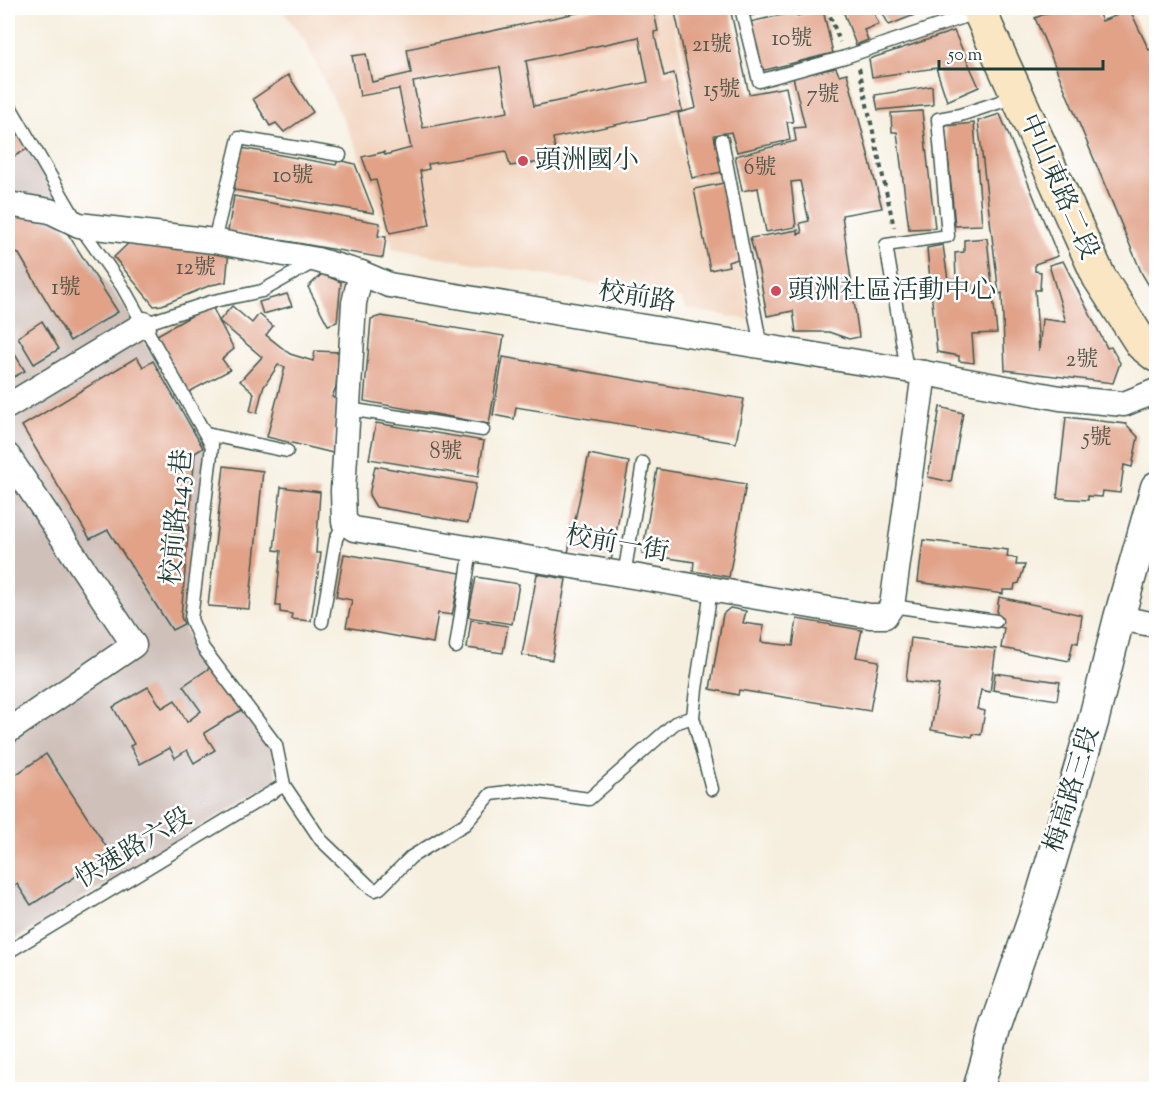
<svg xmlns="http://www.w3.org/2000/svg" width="1164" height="1097" font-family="'Sorts Mill Goudy','Noto Serif TC',serif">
	<rect width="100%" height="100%" fill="#fff"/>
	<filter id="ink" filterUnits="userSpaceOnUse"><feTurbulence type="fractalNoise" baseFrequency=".0167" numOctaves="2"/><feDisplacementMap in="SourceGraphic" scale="12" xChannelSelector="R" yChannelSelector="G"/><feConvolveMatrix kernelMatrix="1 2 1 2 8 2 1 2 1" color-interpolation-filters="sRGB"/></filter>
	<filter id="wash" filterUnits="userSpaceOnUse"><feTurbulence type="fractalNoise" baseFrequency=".008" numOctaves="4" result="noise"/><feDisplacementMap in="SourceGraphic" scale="24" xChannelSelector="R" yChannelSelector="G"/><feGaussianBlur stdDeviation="1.35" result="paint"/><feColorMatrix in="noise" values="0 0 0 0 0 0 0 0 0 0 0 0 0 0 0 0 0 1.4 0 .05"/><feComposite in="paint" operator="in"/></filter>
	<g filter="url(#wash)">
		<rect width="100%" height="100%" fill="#f6efdf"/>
		<!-- built -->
		<polygon fill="#f2d4be" points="280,8 671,8 691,108 674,112 688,182 724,174 750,320 687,309 680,299 393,249 357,149 305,41"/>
		<!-- industrial -->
		<g fill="#cfc0ba">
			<polygon points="8,108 59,202 8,193"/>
			<polygon points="8,209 60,221 126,309 207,449 184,616 185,631 271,744 278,780 8,944"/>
		</g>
		<g id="blocks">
			<!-- building -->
			<g fill="#e1a288" fill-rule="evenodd">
				<path d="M600,8H653L658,31L654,32L664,76L674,73L682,111L553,138L557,160L510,166L506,151L428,164L429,169L420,171L430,225L390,233L376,180L371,181L362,157L384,152L385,155L411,148L399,89L360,96L352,56L366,54L372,82L411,73L407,49ZM639,37L648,82L534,106L526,61ZM500,67L508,112L423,128L413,82Z"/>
				<polygon points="674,8 730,8 749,94 786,87 793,122 787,122 790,140 737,152 731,132 714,135 722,172 692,178 678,113 696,108"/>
				<polygon points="747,8 781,8 749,16"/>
				<polygon points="842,8 871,8 879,24 864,30 868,40 856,45"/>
				<polygon points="880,8 932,8 889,25"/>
				<polygon points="1059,8 1096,8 1102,21 1130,10 1149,50 1155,48 1156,52 1156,297 1142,274 1035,18"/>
				<polygon points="823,10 833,53 765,70 760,68 750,22 795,12 796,16"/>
				<polygon points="954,31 979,87 947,101 936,68 872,77 869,59"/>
				<polygon points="836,68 839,75 847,73 882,208 842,215 859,337 849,339 829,332 796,332 793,311 767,316 759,271 750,238 798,230 798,234 802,233 800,223 809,221 800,181 791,182 796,227 766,232 758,188 742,191 735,156 796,141 794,128 805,127 793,77"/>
				<polygon points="288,75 313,112 284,132 276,123 270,126 253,99"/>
				<polygon points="932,86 933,105 878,110 875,95"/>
				<polygon points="922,111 935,228 909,229 897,132 892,132 891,113"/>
				<polygon points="8,113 29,148 8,160"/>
				<polygon points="1000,114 1058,256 1035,264 1035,271 1041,272 1040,290 1035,290 1039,351 1042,319 1066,322 1049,265 1063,261 1107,348 1111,347 1120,363 1113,383 1005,370 1002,293 999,294 978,121"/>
				<polygon points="974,123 982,225 955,226 945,126"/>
				<polygon points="241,148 336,165 338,160 355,164 374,213 234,190"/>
				<polygon points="724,183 738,259 728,262 729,266 710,270 694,189"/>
				<polygon points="234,196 380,223 378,236 386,237 383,258 228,231"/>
				<polygon points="8,212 54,223 66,231 118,312 70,341 19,254 8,251"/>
				<polygon points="987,238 997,333 972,334 974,363 959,361 959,356 937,352 927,248 943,245 948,280 956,279 955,253 964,252 964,240"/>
				<polygon points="132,240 229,250 226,282 211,285 162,305 154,306 114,257"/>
				<polygon points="322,274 341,282 337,322 328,325 308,287"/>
				<polygon points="287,294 292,306 263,314 259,302"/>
				<polygon points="232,306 252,323 259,314 273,326 266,335 290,354 313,361 315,351 339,352 336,387 332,397 336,399 333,453 267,437 285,367 278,365 263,388 257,413 250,411 254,393 240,381 262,357 219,321 234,349 222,359 230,370 187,393 157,335 202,310 213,308 219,321"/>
				<polygon points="381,316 504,336 489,424 364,401 371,319"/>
				<polygon points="42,321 59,349 34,364 18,337"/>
				<polygon points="8,343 25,371 8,380"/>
				<polygon points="137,357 143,367 153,361 203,448 195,453 181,617 184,624 172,630 108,530 90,539 22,426"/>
				<polygon points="503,357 744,399 736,443 516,407 514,419 493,415"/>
				<polygon points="940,407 963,413 951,482 928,477"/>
				<polygon points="1066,417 1126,424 1138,437 1132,467 1124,465 1120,493 1103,491 1102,497 1088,496 1088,500 1057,498"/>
				<polygon points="376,423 484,441 478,477 369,459"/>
				<polygon points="589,454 629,462 611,561 568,553"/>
				<polygon points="224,466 263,471 249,609 208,606"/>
				<polygon points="375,466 476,484 468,523 376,507 369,495"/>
				<polygon points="657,469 746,484 729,577 693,571 694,562 642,554"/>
				<polygon points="281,487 320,492 316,553 321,553 311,621 291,619 292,614 280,612 280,606 276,606 281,551 274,550"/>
				<polygon points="923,540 1008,550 1007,557 1017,558 1016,565 1025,565 1019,583 1015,584 1014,590 1003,590 1003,594 918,582"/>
				<polygon points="344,554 461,573 452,615 438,613 433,643 346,627 352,600 336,597"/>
				<polygon points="537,574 566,579 552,660 522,655"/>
				<polygon points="476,577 519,584 512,624 468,617"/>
				<polygon points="999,597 1082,615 1078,643 1073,642 1069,661 1001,648 1004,628 995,626"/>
				<polygon points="730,608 746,611 743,623 764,626 761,642 793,646 797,619 862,630 856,657 879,661 870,711 739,690 738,695 710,689 723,614"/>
				<polygon points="471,620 508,626 503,653 467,648"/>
				<polygon points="911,638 996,649 990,692 981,690 977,709 985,711 981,735 973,734 972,737 931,730 939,685 906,681"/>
				<polygon points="211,667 243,709 204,733 215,750 194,763 187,750 175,758 170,748 140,764 130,746 134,744 113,707 148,687 162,708 175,700 187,722 201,711 183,686"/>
				<polygon points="995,673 1060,682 1057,700 993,690"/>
				<polygon points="46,754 111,854 31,905 17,884 8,891 8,780"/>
			</g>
		</g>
	</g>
	<g filter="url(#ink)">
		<use href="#blocks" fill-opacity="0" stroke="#3f584e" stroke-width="1.5"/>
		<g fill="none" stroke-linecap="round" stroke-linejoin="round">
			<!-- service casing -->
			<g stroke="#3f584e" stroke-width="15">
				<g id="service">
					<polyline points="741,8 759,81 845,57 979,12"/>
					<polyline points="8,103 79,225 122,286 212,446 191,619 203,648 276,745 284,785 321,840 369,886 375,890 380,888 411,857 465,824 491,794 524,790 589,799 675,723 693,717"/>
					<polyline points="722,140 761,347"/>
					<polyline points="214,241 239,138 340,155"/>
					<polyline points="144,324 214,301 262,291 314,262"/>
					<polyline points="907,370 886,245 948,236 938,119 960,115 1015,97"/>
					<polyline points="348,409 483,430"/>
					<polyline points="206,434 287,451"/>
					<polyline points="624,575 643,463"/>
					<polyline points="711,590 696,689 693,717 712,789"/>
					<polyline points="892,606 996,621"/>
					<polyline points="322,622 336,539 344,522"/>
					<polyline points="456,647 471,549"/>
					<polyline points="8,952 284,785"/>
				</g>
			</g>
			<!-- minor casing -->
			<g stroke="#3f584e" stroke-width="27">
				<g id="minor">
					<polyline points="8,204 50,211 79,225 214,241 317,260 361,273 389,285 924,373 1060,398 1124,404 1156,391"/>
					<polyline points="361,273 354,303 343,491 344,522 354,529 870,616 885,616 892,606 924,373"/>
					<polyline points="8,406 144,324"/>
					<polyline points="8,456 134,645 8,731"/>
					<polyline points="1119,618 1156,625"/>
				</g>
			</g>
			<!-- tertiary casing -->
			<g stroke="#3f584e" stroke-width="33">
				<polyline id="tertiary" points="978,1090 996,1026 1041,896 1093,722 1119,618 1156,487"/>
			</g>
			<!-- secondary casing -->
			<g stroke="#3f584e" stroke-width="36">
				<polyline id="secondary" points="978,8 1099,277 1142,344 1156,355"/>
			</g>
			<!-- path -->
			<g stroke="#3f584e" stroke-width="4" stroke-dasharray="4.5 4.5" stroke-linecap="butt">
				<polyline points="827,8 840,42"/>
				<polyline points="859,68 894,227"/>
			</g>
			<!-- service -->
			<use href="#service" stroke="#fff" stroke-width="12"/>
			<!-- minor -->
			<use href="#minor" stroke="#fff" stroke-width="24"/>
			<!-- tertiary -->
			<use href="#tertiary" stroke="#fff" stroke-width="30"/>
			<!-- secondary -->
			<use href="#secondary" stroke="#fbe6c4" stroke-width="33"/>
		</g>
	</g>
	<!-- markers -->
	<g fill="#d1495b" stroke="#fff" stroke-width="2">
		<circle cx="523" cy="161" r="6"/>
		<circle cx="776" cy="291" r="6"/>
	</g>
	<g text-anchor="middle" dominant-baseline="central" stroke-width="5" stroke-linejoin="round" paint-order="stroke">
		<!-- number labels -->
		<g font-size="22" fill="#505649">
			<text x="792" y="40">10號</text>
			<text x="712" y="46">21號</text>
			<text x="722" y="91">15號</text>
			<text x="823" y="96">7號</text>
			<text x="760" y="169">6號</text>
			<text x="293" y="177">10號</text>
			<text x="196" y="269">12號</text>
			<text x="66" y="289">1號</text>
			<text x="1082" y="361">2號</text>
			<text x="1097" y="439">5號</text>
			<text x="446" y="453">8號</text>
		</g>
		<!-- poi labels -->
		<g font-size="26" fill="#1f3d34" stroke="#fff" text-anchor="start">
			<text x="535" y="161">頭洲國小</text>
			<text x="788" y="291">頭洲社區活動中心</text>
		</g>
		<!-- street labels -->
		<g font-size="26" fill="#1f3d34" stroke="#fff">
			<text transform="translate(1058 187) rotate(66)">中山東路二段</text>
			<text transform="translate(637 298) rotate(9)">校前路</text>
			<text transform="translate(178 517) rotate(-85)">校前路143巷</text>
			<text transform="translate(617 545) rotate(10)">校前一街</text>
			<text transform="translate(1073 790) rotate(-73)">梅高路三段</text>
			<text transform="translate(134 849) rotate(-31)">快速路六段</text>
		</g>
	</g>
	<!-- margin -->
	<rect width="1164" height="1097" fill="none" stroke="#fff" stroke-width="30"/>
	<!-- scale -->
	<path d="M939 60v9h164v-9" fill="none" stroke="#1f3d34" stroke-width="3"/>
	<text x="948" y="60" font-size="18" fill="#1f3d34" stroke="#ffffff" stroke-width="4.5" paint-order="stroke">50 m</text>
</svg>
